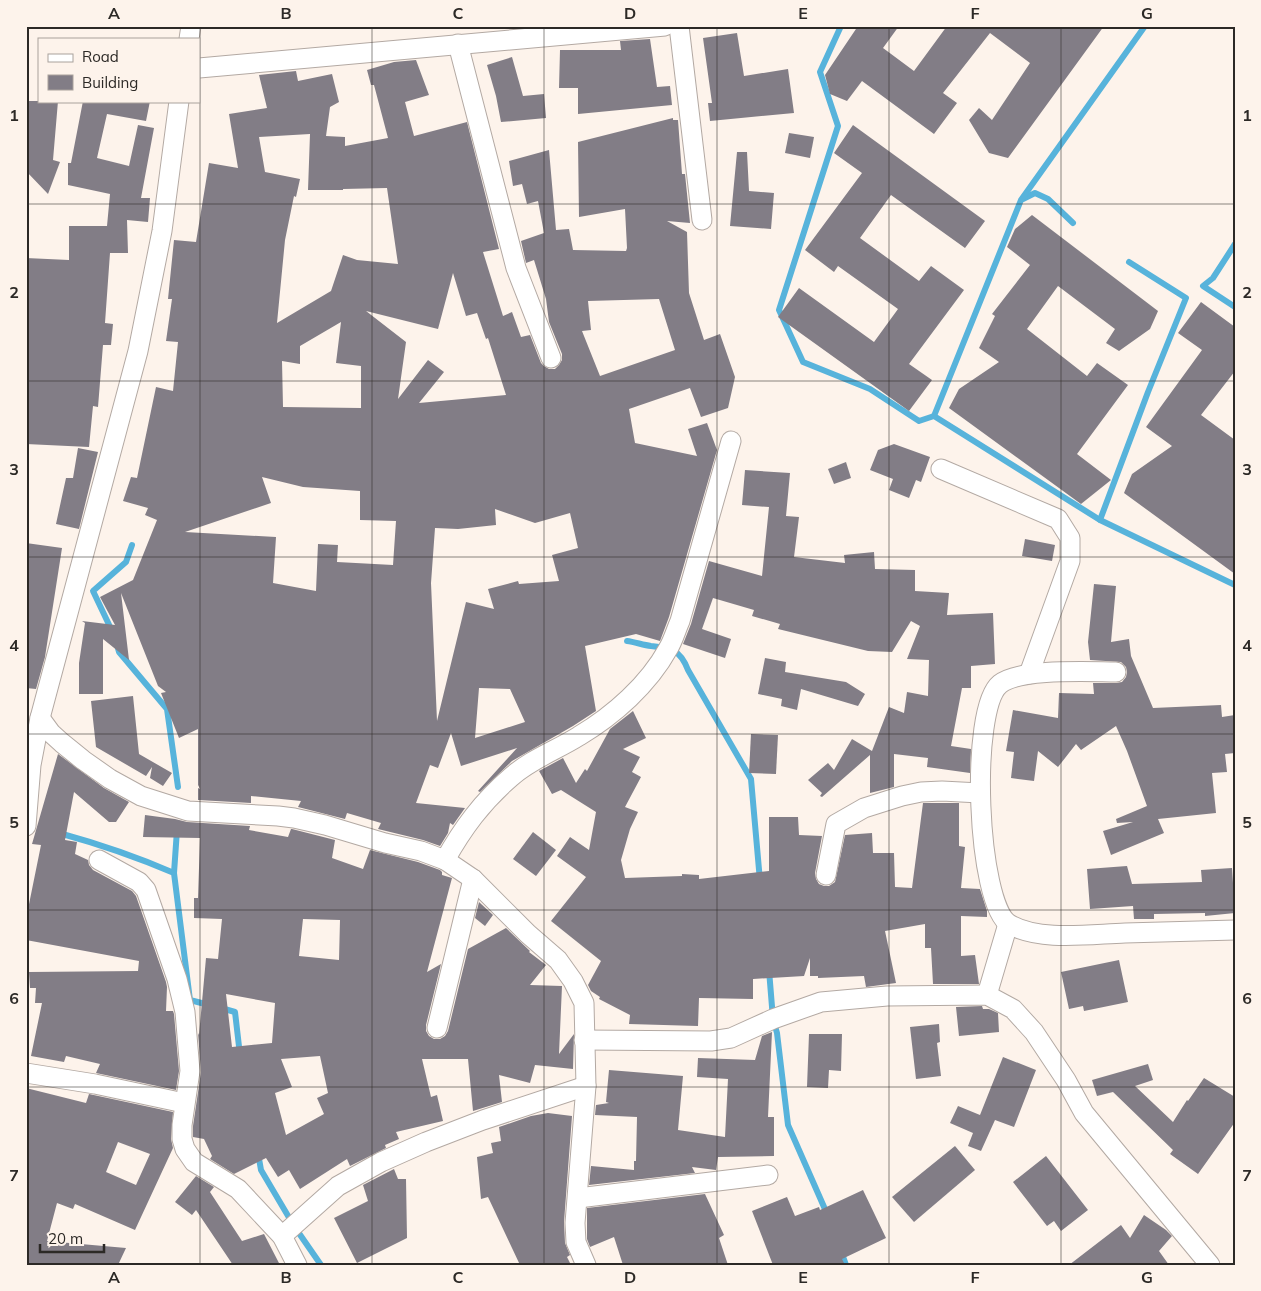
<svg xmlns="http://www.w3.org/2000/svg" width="1261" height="1291" font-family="Mulish,sans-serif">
	<rect width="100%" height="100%" fill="#fdf3eb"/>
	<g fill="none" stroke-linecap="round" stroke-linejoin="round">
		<!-- stream -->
		<g stroke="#57b3db" stroke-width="6">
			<polyline points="841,26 820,72 838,126 779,310 803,362 870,389 919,421 934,416 1100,520 1235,585"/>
			<polyline points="1023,199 1035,193 1048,199 1073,223"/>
			<polyline points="1235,244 1213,278 1203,286 1235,307"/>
			<polyline points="934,416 1021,200 1145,26"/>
			<polyline points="1100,520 1148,392 1186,298 1129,262"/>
			<polyline points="112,631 93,591 126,562 132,545"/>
			<path d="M627,641C635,642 643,645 651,646C671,648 680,649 688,670L751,779L760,881"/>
			<polyline points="117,645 119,652 167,709 178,787"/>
			<path d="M59,833C99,844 137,857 174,873L190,1000L209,1005"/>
			<polyline points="174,873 177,830"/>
			<polyline points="769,970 773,1019 777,1033 788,1125 828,1216"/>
			<polyline points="221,1008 235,1012 240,1055"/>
			<polyline points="258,1153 261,1170 294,1226 321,1265"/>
			<polyline points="841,1251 846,1265"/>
		</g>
	</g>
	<!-- building -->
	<g fill="#827d86" fill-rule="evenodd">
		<polygon points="858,26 899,26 883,48 914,71 947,26 1104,26 1008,158 989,153 969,120 979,108 992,120 1030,63 990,33 943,93 957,103 934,134 862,81 847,101 830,94 825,75"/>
		<polygon points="737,33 744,76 788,69 794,113 710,121 708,103 712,103 703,38"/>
		<polygon points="650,39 657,87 670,86 672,105 578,114 578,88 559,88 560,50 621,50 620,41"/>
		<polygon points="512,57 523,96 544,94 546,118 501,122 496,96 487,65"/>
		<path d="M416,60L429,95L405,102L414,136L467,122L499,249L483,252L503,316L512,312L521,337L530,335L541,363L544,366L549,369H555L559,365L562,360V354L549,322L546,299L534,260L526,263L521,241L544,233L538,201L527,204L522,184L513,186L509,161L549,150L556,230L569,229L573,250L626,251L627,248L625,209L579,217L578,142L673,118V120H678L682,174H685L690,223L667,221L687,232L689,293L704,340L720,334L735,377L728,408L701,417L690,388L629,409L635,443L697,456L688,429L707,423L717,450L669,617L660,641L636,634L585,646L596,711L573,726L512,761L480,792L478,791L517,748L461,766L451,733L438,768L430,765L416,803L465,808L453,825L450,823L448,833L440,846L423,840L378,829L381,823L347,813L345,819L298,807L301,801L251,796V803L198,800V788L200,789L198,785V729L179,738L161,693L166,692L158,686L121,593L129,660L103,639V694H79V663L85,623L82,621L115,625L100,597L133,580L157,520L145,515L148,508L123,501L131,477L137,478L156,387L173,391L178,342L166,341L172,299H168L174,240L196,242L209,163L238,168L229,114L267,108L259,75L296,71L298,81L332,74L339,102L330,107L326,136L345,137V146L388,138L374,85H371L367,70L394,62ZM310,134L308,190H343V189L387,188L398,264L357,260L343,255L331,291L277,323L285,240L294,196L296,197L300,179L265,172L259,137ZM453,273L466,316L477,313L486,339L488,338L506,395L419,403L444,372L428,360L398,399L406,342L366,311L438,329ZM659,299L675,350L600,376L582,331L591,330L588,301ZM341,322L336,363L361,366V408L283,407L282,361L300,364V346ZM262,477L303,487L360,491V520L396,521L393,565L337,562L338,545L318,544L316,591L273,583L276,537L185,532L271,503ZM495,509L535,523L570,513L578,548L552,555L559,581L519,584L518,581L488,589L494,609L466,602L437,721L431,583L435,528L458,529L496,525ZM479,688L510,689L525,722L475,738Z"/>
		<polygon points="26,101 58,101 53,160 60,162 48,194 26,171"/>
		<polygon points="83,101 150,101 146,121 107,114 97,158 129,166 138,125 154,128 141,198 150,198 148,222 127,220 128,253 110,253 105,323 113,324 111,345 103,345 98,407 93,406 89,447 26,444 26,258 69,260 69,226 107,226 110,194 68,185 68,163 71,163"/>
		<polygon points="853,125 985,221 965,248 891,195 860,238 919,281 931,266 964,290 909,364 932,380 909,411 778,317 799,288 874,342 898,309 838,266 834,272 805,250 862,173 834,153"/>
		<polygon points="789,133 814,137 810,158 785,153"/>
		<polygon points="737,152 747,152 749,191 774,193 771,229 730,226"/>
		<polygon points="1032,215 1158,311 1150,329 1119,351 1106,343 1115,329 1058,286 1027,329 1087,376 1097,363 1128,385 1077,454 1111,480 1081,504 949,408 959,389 999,362 979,348 995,316 992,314 1030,265 1007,247 1015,229"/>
		<polygon points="1201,302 1235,327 1235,371 1201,415 1235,440 1235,574 1124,493 1132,474 1172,446 1146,427 1202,350 1178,333"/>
		<polygon points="894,444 930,457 921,482 916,480 909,498 889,490 893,479 870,470 878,450"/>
		<polygon points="78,448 98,452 79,529 56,524 66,478 73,478"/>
		<polygon points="846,462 851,478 834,484 828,469"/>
		<polygon points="745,470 790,473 786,516 799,517 794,557 845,563 844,555 874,552 875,569 915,570 915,591 949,593 947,615 993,613 995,664 971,666 971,688 962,688 951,746 971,749 970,773 927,767 928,758 894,754 894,787 870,793 870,755 822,797 820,796 822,793 808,780 828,763 834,770 852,739 872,751 889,707 904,713 907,692 928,696 929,660 907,659 920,626 911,621 892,652 868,651 778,629 780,624 752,616 754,610 713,598 702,629 731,639 725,658 683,644 691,624 709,561 762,576 769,507 742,505"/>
		<polygon points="1025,539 1055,545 1052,561 1022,556"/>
		<polygon points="26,543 62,548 45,657 36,689 26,688"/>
		<polygon points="1094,584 1116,586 1111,642 1129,639 1131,656 1153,708 1221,705 1222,717 1235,715 1235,753 1225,754 1227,772 1212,773 1216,813 1158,819 1164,833 1111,855 1103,831 1133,822 1117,823 1116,819 1147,806 1127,751 1116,726 1081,750 1076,744 1058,767 1038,751 1034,781 1011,778 1014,752 1006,751 1013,710 1058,718 1059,693 1094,694 1093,683 1116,683 1122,682 1126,677 1127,672 1126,667 1121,662 1090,660 1088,642"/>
		<polygon points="765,658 786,662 785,672 846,682 865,694 858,706 801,689 797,710 781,706 782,699 758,694"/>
		<polygon points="133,696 139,754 172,773 163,786 150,778 152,767 146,776 96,747 91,701"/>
		<polygon points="633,711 646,738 623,749 640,757 632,772 641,777 625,807 638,812 630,829 621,860 625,878 682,876 682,874 699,875 699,879 769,871 769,817 798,817 799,835 822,836 815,873 816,879 819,884 824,886 829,886 835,882 845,835 872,833 873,853 894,853 895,887 912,888 923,803 959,803 959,846 965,847 961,888 980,889 987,911 987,917 961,916 961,956 975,955 979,984 933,984 931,948 925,948 925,924 885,931 896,983 866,987 864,976 818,978 818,976 810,976 810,958 804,976 753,979 753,999 699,998 698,1026 629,1024 630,1015 599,999 600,997 591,991 588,985 601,961 551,921 586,877 557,856 570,837 589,850 596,812 561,790 552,794 539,771 563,758 576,783 585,769 587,771 610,729"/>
		<polygon points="751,734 778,735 776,774 749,773"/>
		<polygon points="58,754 104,788 129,802 116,822 109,822 74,792 65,840 77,842 75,854 88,860 89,865 93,870 132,891 136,896 166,982 167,987 166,1011 173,1011 174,1014 179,1071 176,1090 96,1073 100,1064 66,1056 64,1062 31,1056 42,1003 35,1003 36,988 30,988 29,972 138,971 139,961 26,940 26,919 41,845 32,844"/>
		<path d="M145,815L175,819L187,822L250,826L249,830L288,837L291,829H292L335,840L332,858L363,869L370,850L418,862L440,870L442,872V875L452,878L427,972L441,964L426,1025V1031L429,1036L434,1039H440L445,1036L448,1031L468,949L506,928L530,951L529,952L546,965L530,985L562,986L559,1054L574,1034L573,1069L535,1065L530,1083L499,1075L502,1102L473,1111L468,1059H422L431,1097L437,1095L443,1121L396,1132L399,1139L385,1145L386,1148L350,1166L347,1159L300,1189L289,1170L278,1177L266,1158L234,1174L210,1159L212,1156L204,1139L193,1137V1126L201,1072L198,1033L199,1035L206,958L218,959L222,919L194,918V898H198L200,838L143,837ZM303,919L340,920L339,960L299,956ZM226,994L275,1003L272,1043L232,1047ZM320,1056L328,1093L317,1098L324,1114L286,1135L275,1093L292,1087L281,1059Z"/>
		<polygon points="533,832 556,850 536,876 513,859"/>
		<polygon points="1127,866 1132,884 1202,882 1201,870 1232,868 1235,913 1205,916 1205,913 1154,914 1154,919 1134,919 1133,906 1090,909 1087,869"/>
		<polygon points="479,902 493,915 485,926 475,918"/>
		<polygon points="1119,960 1128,1002 1084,1011 1083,1006 1069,1009 1061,972"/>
		<polygon points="982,1006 983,1009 989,1009 998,1013 999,1032 959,1036 956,1007"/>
		<polygon points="939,1024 940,1042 937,1043 941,1076 916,1079 910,1027"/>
		<polygon points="772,1032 768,1117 774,1117 774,1156 718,1157 716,1170 692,1167 695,1173 589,1185 591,1166 634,1170 634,1161 636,1161 637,1117 595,1115 596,1105 609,1103 606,1102 609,1070 683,1076 678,1130 725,1137 728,1079 697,1077 698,1058 755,1060 762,1036"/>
		<polygon points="809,1034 842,1034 841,1071 829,1070 828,1088 807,1087"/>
		<polygon points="1003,1057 1036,1070 1014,1127 995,1120 981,1151 968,1146 973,1133 950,1123 958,1106 980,1115"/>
		<polygon points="1148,1064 1153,1080 1135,1086 1173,1122 1187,1100 1188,1101 1204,1078 1235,1097 1235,1122 1198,1174 1170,1154 1173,1150 1113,1092 1097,1096 1092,1080"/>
		<path d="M26,1088L86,1103L89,1094L173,1112L171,1139L173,1148L135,1230L75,1204L73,1209L57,1203L47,1241L126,1248L118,1265H26ZM118,1142L150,1154L136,1185L106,1172Z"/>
		<polygon points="548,1113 572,1116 564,1222 565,1243 570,1255 567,1257 571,1265 520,1265 488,1197 481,1199 477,1157 493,1153 491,1143 501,1141 499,1127 531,1116"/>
		<polygon points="955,1146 975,1170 914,1222 892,1197"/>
		<polygon points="1046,1156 1088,1210 1061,1231 1054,1221 1047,1226 1013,1182"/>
		<polygon points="394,1169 398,1179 406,1179 407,1238 357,1263 334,1218 368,1201 363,1185"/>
		<polygon points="196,1176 214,1187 210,1192 242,1241 264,1234 280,1265 233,1265 196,1210 192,1215 175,1202"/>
		<polygon points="863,1190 886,1238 842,1259 845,1265 773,1265 752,1211 787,1197 795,1216 819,1207 820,1210"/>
		<polygon points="705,1194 724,1235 719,1238 728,1265 623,1265 614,1237 590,1247 587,1239 587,1208"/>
		<polygon points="1144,1215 1166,1230 1172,1236 1159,1251 1169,1265 1069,1265 1121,1225 1130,1238"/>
	</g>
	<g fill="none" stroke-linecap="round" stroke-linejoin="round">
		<!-- minor casing -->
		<g stroke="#b3a9a3" stroke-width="21">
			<g id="minor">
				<polyline points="679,26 702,220"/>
				<polyline points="189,39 191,26"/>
				<polyline points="458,44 516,268 551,358"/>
				<polyline points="199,68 665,26"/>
				<polyline points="941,469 1058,519 1070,538 1070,561 1029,674"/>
				<path d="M1116,672C1090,672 1020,668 1000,684C969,709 977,904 1009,924C1039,942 1091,934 1125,933C1161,932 1198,931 1235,930"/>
				<polyline points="40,718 51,733 62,743 83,760 110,779 141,796 188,811 278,816 294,818 325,825 385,843 421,851 445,860 473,879 528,934 558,960 573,981 584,1003 586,1086 575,1223 576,1242 586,1265"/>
				<polyline points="26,826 31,765 40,718 138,351 162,231 179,101"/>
				<polyline points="99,860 139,882 146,890 177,979 185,1012 190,1071 182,1125 182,1139 185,1149 194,1162 238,1189 282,1236 297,1265"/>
				<path d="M445,860C463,828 482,802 511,777C531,759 557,750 579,736C614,715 648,685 668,649C673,641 676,630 680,621L731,441"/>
				<polyline points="826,875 836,824 864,808 902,796 921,792 942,791 980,793"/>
				<polyline points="987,995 1008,924"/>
				<polyline points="437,1028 473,879"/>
				<polyline points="584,1040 711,1041 731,1038 773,1019 821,1002 887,996 987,995 1013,1009 1034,1032 1066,1080 1084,1113 1210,1265"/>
				<polyline points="26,1073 95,1084 184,1103"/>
				<polyline points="578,1198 768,1175"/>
				<polyline points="282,1236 338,1186 381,1162 426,1142 483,1120 586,1086"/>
			</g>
		</g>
		<!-- minor -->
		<use href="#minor" stroke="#fff" stroke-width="19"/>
	</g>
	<!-- grid -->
	<path fill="none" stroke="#2c2926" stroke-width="1" stroke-opacity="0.55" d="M200,26V1265M372,26V1265M544,26V1265M717,26V1265M889,26V1265M1061,26V1265M26,204H1235M26,381H1235M26,557H1235M26,734H1235M26,910H1235M26,1087H1235"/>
	<!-- border -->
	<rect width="1261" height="1291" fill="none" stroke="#fdf3eb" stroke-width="55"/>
	<!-- legend -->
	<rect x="38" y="38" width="162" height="65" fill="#fdf3eb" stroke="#a9a29c"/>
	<rect x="48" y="54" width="25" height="8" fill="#ffffff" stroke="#a9a29c"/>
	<text x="82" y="62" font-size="15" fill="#2c2926">Road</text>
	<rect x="48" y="75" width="25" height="15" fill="#827d86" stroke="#a9a29c"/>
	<text x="82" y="88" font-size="15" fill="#2c2926">Building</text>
	<!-- scale -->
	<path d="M40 1244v8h64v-8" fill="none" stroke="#2c2926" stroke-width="2.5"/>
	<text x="48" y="1244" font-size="15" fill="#2c2926" stroke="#fdf3eb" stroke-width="4" paint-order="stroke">20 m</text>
	<rect x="28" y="28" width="1206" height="1236" fill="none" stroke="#2c2926" stroke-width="2"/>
	<g font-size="16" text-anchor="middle" font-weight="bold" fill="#2c2926">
		<text x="114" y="19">A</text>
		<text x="286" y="19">B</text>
		<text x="458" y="19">C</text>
		<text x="630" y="19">D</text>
		<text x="803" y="19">E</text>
		<text x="975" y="19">F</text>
		<text x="1147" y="19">G</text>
		<text x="14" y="121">1</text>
		<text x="1247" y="121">1</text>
		<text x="14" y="298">2</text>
		<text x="1247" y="298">2</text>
		<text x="14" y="475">3</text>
		<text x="1247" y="475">3</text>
		<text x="14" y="651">4</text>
		<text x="1247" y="651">4</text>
		<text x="14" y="828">5</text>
		<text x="1247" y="828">5</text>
		<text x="14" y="1004">6</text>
		<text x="1247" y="1004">6</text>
		<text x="14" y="1181">7</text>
		<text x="1247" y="1181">7</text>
		<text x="114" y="1283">A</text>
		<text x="286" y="1283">B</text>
		<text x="458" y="1283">C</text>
		<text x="630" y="1283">D</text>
		<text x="803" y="1283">E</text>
		<text x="975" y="1283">F</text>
		<text x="1147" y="1283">G</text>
	</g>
</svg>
